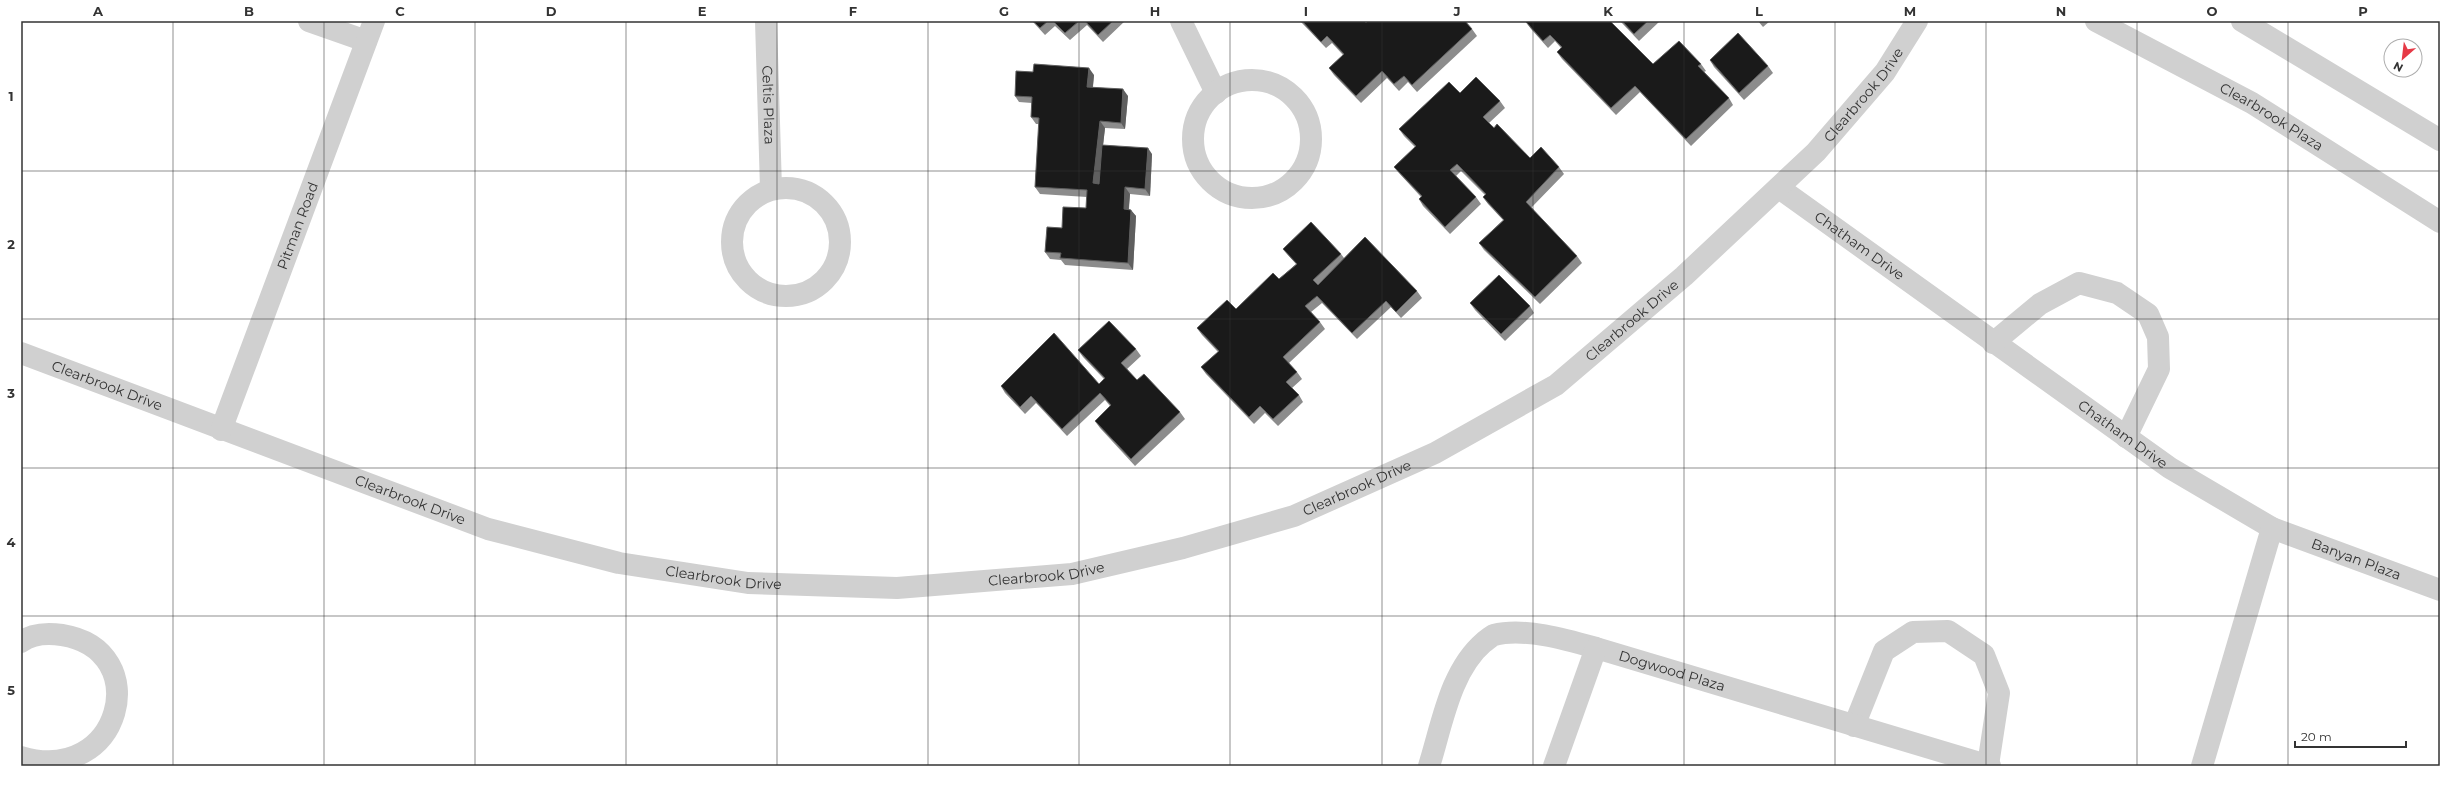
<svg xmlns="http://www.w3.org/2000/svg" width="2461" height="787" font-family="Montserrat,sans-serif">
	<rect width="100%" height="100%" fill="#fff"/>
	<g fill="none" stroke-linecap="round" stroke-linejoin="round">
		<!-- minor -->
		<g stroke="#d0d0d0" stroke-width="22">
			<polyline points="309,21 366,41"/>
			<path id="s1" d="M766,21L771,189"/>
			<polyline points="1181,21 1216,93"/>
			<path id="s2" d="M2096,21L2252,103L2440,222"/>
			<polyline points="2242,21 2440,140"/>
			<circle cx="1252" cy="139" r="59"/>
			<circle cx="786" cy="242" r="54"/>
			<path id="s3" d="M1779,188L2170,468L2272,528L2440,590"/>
			<polyline points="1993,343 2040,304 2079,283 2117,293 2148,314 2158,337 2159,369 2126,437"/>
			<path id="s4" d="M21,353L488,529L619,563L748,583L897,588L1072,574L1183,548L1294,516L1435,453L1556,385L1684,276L1816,152L1885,72L1917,21"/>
			<path id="s5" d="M221,430L374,21"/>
			<path d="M21,642C33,633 48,633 62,635C156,650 121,787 21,757"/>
			<polyline points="1854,726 1884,651 1913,632 1948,631 1984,655 1999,693 1988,765"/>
			<path id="s6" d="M1429,766C1442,725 1450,671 1484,642C1487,640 1491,636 1494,635C1524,627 1568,640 1596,648L1990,766"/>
			<polyline points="1554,766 1596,648"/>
			<polyline points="2202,766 2272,528"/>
		</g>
	</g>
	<!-- wall -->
	<g fill="#8c8c8c">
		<polygon points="1032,21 1125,21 1103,42 1087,25 1070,40 1055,26 1045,35"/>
		<polygon points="1300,21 1364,21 1366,23 1472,29 1477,36 1417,92 1408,82 1399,91 1387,78 1361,103 1334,75 1329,68 1343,55 1332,43 1326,48"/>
		<polygon points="1620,21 1660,21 1639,41"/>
		<polygon points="1758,21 1770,21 1763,27"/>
		<polygon points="1526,22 1653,64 1701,64 1706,71 1704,72 1729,98 1733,105 1691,146 1640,92 1616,115 1562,59 1557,52 1561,48 1555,41 1548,48 1531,29"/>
		<polygon points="1710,60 1768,66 1773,73 1744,100 1714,67"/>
		<polygon points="1033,72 1094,75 1093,87 1128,96 1125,129 1105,128 1103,145 1152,154 1150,196 1130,194 1129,209 1136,216 1133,270 1065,265 1061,260 1050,259 1045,252 1062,228 1086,208 1087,197 1040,194 1035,187 1039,124 1036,124 1031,117 1032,103 1019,102 1015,96"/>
		<polygon points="1500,101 1505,108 1489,123 1530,158 1559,167 1564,174 1531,208 1577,256 1582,263 1540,304 1484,250 1479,243 1503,220 1488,204 1483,197 1485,195 1461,171 1456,176 1476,197 1481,204 1450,234 1423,206 1419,199 1421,197 1399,173 1394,167 1415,147 1404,136 1399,129"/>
		<polygon points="1283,249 1341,254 1344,258 1417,291 1422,298 1401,318 1391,307 1357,339 1322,303 1311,312 1320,322 1325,329 1289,363 1297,372 1302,379 1292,388 1299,395 1303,402 1278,426 1265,413 1254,424 1206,374 1201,367 1218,352 1202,335 1197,328 1236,309 1279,279 1296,264 1288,255"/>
		<polygon points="1470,303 1530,306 1534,313 1505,341 1475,310"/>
		<polygon points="1136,349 1141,356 1127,369 1137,380 1180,412 1185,419 1135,466 1100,428 1095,421 1110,406 1105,400 1067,436 1036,403 1025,414 1005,393 1001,386 1099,384 1104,379 1083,357 1078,350"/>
	</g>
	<!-- shaded-wall -->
	<g fill="#5f5f5f">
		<polygon points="1089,68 1094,75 1092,94 1087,87"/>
		<polygon points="1123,89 1128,96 1125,129 1121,123"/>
		<polygon points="1100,121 1105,128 1098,190 1093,183"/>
		<polygon points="1148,148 1152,154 1150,196 1145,189"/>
		<polygon points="1125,187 1130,194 1128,216 1124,209"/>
		<polygon points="1131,210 1136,216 1133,270 1128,263"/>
	</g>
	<!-- building -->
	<g fill="#1a1a1a" stroke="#5f5f5f">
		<polygon points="1033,21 1048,21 1040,28"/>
		<polygon points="1053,21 1079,21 1065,33"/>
		<polygon points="1085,21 1113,21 1098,35"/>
		<polygon points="1302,21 1364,21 1366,23 1368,21 1465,21 1472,29 1412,85 1404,76 1394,84 1382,71 1356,96 1329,68 1344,54 1327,36 1321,42"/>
		<polygon points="1527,21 1610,21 1653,64 1679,41 1701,64 1698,66 1729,98 1686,139 1635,86 1611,108 1557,52 1562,47 1550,35 1543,41 1526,22"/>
		<polygon points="1622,21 1648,21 1634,34"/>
		<polygon points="1738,33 1768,66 1739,93 1710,60"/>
		<polygon points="1034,64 1089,68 1087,87 1123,89 1121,123 1100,121 1093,183 1099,184 1102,145 1148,148 1145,189 1125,187 1124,209 1131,210 1128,263 1060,258 1061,253 1045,252 1047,227 1062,228 1063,207 1086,208 1087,190 1035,187 1039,118 1031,117 1032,97 1015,96 1016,71 1033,72"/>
		<polygon points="1476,77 1500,101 1483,117 1494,128 1497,124 1530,158 1541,147 1559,167 1526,202 1577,256 1535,297 1479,243 1504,220 1483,197 1486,194 1457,164 1450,170 1476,197 1445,227 1419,199 1422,196 1394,167 1416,146 1399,129 1449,82 1460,93"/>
		<polygon points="1311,222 1341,254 1313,280 1318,285 1365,237 1417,291 1396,312 1386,301 1352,333 1317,296 1305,306 1320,322 1283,357 1297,372 1286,382 1299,395 1273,419 1260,406 1249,417 1201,367 1219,351 1197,328 1227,300 1236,309 1273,273 1279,279 1297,264 1283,249"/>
		<polygon points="1499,275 1530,306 1501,334 1470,303"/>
		<polygon points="1109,321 1136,349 1121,363 1137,380 1144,374 1180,412 1131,459 1095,421 1111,405 1100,393 1062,429 1031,396 1020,407 1001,386 1054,333 1099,384 1105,378 1078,350"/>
	</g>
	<!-- grid -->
	<path fill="none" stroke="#333" stroke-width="1" stroke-opacity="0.55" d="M173,21V766M324,21V766M475,21V766M626,21V766M777,21V766M928,21V766M1079,21V766M1230,21V766M1382,21V766M1533,21V766M1684,21V766M1835,21V766M1986,21V766M2137,21V766M2288,21V766M21,171H2440M21,319H2440M21,468H2440M21,616H2440"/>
	<g text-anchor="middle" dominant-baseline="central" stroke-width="4" stroke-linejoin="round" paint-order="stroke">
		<!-- street labels -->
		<g font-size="14" fill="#333" stroke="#fff">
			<text stroke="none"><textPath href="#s4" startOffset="2036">Clearbrook Drive</textPath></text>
			<text stroke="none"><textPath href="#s1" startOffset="84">Celtis Plaza</textPath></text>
			<text stroke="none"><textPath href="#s2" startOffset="200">Clearbrook Plaza</textPath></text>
			<text stroke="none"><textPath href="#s5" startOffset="218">Pitman Road</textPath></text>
			<text stroke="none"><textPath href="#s3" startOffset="99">Chatham Drive</textPath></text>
			<text stroke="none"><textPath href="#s4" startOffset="1712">Clearbrook Drive</textPath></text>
			<text stroke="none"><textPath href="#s4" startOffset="92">Clearbrook Drive</textPath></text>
			<text stroke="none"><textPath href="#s3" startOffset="423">Chatham Drive</textPath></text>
			<text stroke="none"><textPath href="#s4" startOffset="1388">Clearbrook Drive</textPath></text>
			<text stroke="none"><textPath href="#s4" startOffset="416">Clearbrook Drive</textPath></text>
			<text stroke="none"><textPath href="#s3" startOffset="689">Banyan Plaza</textPath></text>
			<text stroke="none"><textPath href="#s4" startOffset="1064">Clearbrook Drive</textPath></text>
			<text stroke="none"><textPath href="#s4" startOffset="740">Clearbrook Drive</textPath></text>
			<text stroke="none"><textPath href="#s6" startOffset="333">Dogwood Plaza</textPath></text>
		</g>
	</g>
	<!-- border -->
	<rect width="2461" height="787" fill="none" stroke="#ffffff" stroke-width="44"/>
	<!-- north arrow -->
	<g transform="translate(2403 58) rotate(208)"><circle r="19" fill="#ffffff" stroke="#adadad"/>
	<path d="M0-3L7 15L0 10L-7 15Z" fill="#e63946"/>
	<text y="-6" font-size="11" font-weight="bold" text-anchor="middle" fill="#333333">N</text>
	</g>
	<!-- scale -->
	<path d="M2295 741v6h111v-6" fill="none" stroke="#333333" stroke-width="2"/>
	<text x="2301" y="741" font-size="12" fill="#333333" stroke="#ffffff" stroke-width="3" paint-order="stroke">20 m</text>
	<rect x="22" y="22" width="2417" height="743" fill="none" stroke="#333" stroke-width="1.5"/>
	<g font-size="13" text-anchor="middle" font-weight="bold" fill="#333">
		<text x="98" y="16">A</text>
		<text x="249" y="16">B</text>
		<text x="400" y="16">C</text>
		<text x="551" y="16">D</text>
		<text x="702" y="16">E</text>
		<text x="853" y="16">F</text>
		<text x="1004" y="16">G</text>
		<text x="1155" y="16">H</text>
		<text x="1306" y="16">I</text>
		<text x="1457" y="16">J</text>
		<text x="1608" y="16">K</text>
		<text x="1759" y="16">L</text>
		<text x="1910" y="16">M</text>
		<text x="2061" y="16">N</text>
		<text x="2212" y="16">O</text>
		<text x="2363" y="16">P</text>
		<text x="11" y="101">1</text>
		<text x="11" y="249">2</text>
		<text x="11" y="398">3</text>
		<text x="11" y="547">4</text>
		<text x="11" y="695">5</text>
	</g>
</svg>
